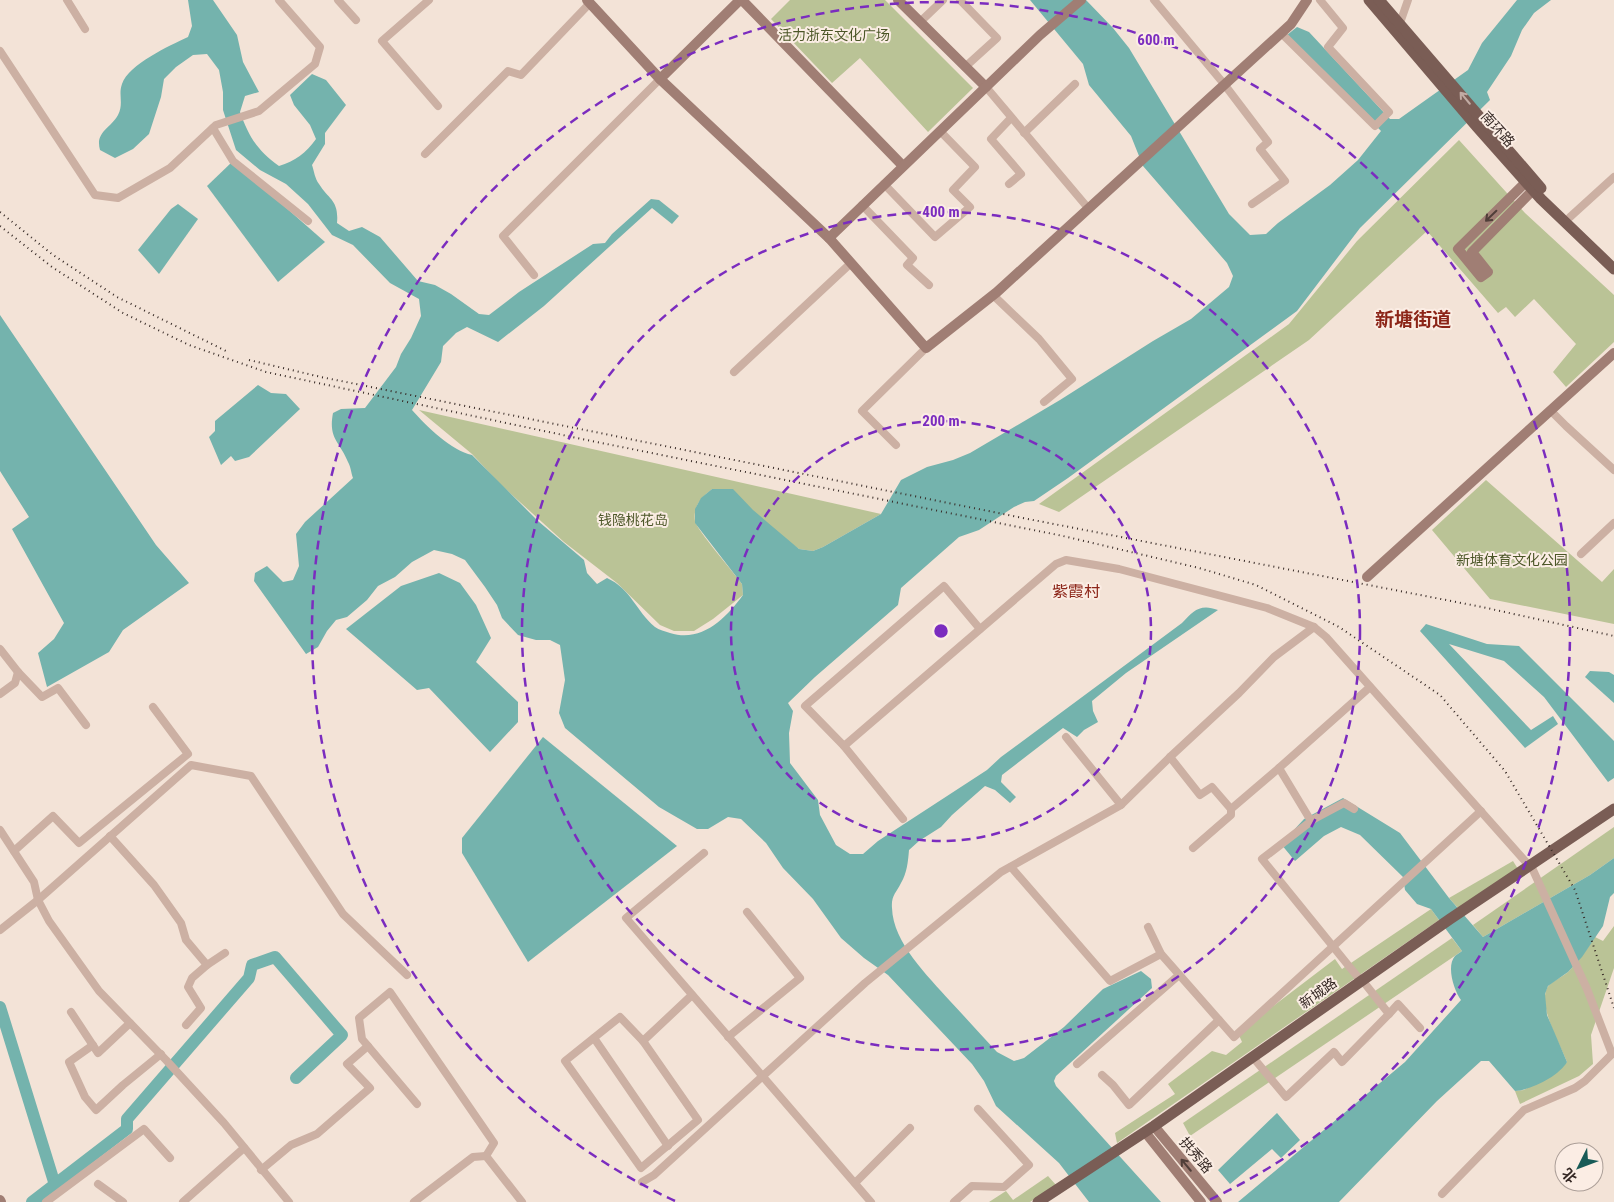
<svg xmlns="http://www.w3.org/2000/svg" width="1614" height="1202" font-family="'Roboto Condensed','Noto Sans SC',sans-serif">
	<rect width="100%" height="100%" fill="#f3e3d7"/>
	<!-- green -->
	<g fill="#bac396">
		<polygon points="790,0 885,0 973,88 928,132 860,58 832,83 771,19"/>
		<polygon points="1459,140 1525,213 1614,295 1614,342 1566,387 1553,372 1576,344 1534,299 1515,317 1506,307 1498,313 1427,231 1309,340 1059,512 1039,504 1289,324 1357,241"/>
		<path d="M419,410L881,514L823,547L813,551L799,549L712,489C701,498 693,506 695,521C696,529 735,574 742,584L743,595L713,619L694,631H674L660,625L617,583L564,542L500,484L472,454Z"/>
		<polygon points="1486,480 1602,582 1614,569 1614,624 1490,599 1432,530"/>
		<polygon points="1614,827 1614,858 1590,875 1483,937 1473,925"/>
		<polygon points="1513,861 1518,869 1458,908 1449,898"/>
		<polygon points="1431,909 1439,920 1117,1143 1115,1133 1175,1094 1168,1084 1212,1051 1226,1055 1242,1042 1238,1033 1335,959 1342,969"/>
		<path d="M1614,926V968L1591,1035L1593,1064L1579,1076L1520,1104L1515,1091L1524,1090L1567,1062C1560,1044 1538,1007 1547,988C1551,981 1563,977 1569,971C1579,961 1587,949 1595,937L1603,941Z"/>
		<polygon points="1452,938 1462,951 1190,1136 1183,1123"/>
		<polygon points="1048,1176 1056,1185 1030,1202 989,1202 1006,1191 1013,1200"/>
	</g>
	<!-- water -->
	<g fill="#74b3ad">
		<path d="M188,0H213L237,35L243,62L259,92L245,96L240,112C249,137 257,150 279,166C295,161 306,153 316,139L310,125L294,105L290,95L312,74L326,80L346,105L325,133V144L312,165C314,171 315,179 319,184C329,200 339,200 337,223L349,231L362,227L380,237L418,281L435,285L451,294L479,314L489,315L519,292L593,244L605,243L612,234L651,199L659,200L679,216L672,224L652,208L544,306L498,342L467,327L456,333L443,346L441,362L412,410C426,426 452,451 472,455L538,521L584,560L587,573L597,584L607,578C631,589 636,611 655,627C659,630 665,631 670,633C702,643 726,618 743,595L742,584L695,523V509L701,498L712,489H733L753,510L799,549L813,551L823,547L881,514L901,480L927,467L953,460L970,453L1060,400L1153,341L1191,319L1229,287L1233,276L1227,263L1143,166L1131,136L1089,85L1083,64L1030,0H1086L1113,28L1129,48L1229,214L1250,235L1266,234L1278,223L1330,185L1358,160L1381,131L1287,35L1297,27L1309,32L1390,119H1399L1468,70L1482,43L1517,0H1551L1534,13L1522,30L1511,56L1487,92L1490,100L1360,228L1297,311L1068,478L1034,501L1025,502L1014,507L979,530L959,537L901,588L898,605L815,677L788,703L793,711L789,733L790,763L818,800L820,815L836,845L850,854H863L878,841L987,770L1001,757L1182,623C1193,611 1200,603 1218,610L1126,673L1092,701L1093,711L1098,722L1084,730L1077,737L1063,728L1002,775L1001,782L1016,797L1010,803L995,790L985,786L952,815L941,827L919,841L909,850C908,862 907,873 901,883C896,893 891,896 892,908C893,943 928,976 950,1001C966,1018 981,1035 997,1052L1014,1061L1024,1058L1064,1027L1103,989L1141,971L1151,979L1152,988L1056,1076L1054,1081L1056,1086L1161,1202H1089L1059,1163L996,1106L984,1081L972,1064L888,975L864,958L841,938L813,899L783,868L766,843L741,819L728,817L708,829H697L659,807L565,728L559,713L565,680L560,645L550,640H536L518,635L502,618L497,605L485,587L465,560L452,554L434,550L412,562L395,577L378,586L367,600L347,617L336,620L327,631L318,647L306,654L254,581L255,573L267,566L283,582L293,580L299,566L296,534L305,522L353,478C351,473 351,467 348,462C340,442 328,439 333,413L341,409L365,408L396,367L401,354L411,338L421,316L419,299L390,283L353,245L332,235L308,204L286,184L260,170L236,150L223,110V92L219,70L207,54L193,55L176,67L164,79L161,97L149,134L133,149L115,158L100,150C95,132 110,129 118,115C124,103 118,95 122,84C129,64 169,46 188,37L192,26Z"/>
		<polygon points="233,161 325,242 278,282 207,186"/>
		<polygon points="178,204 198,219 159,274 138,250 171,209"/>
		<polygon points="0,315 156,545 189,583 123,630 109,652 47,687 38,653 54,639 64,623 12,529 29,517 0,471"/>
		<polygon points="258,385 271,393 286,394 300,409 249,457 235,461 231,456 221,465 209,437 215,431 215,421"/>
		<polygon points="439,573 460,583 476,605 491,638 476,662 518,702 518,722 490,752 429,688 417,690 346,629 401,586"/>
		<polygon points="1426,624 1487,644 1519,646 1614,741 1614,778 1608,782 1544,697 1504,661 1449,644 1531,730 1553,716 1558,724 1525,748 1420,631"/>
		<polygon points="1590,671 1609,672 1614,675 1614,703 1585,677"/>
		<polygon points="543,737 677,846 528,962 462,853 462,838"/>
		<path d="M1343,798L1400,833L1449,898L1483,937L1590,875L1614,858V893L1610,897L1603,926L1582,957L1568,972L1548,986L1545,994L1547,1015L1567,1062C1559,1076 1531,1090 1515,1091L1489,1061H1481L1437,1101L1339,1202H1238L1405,1062L1461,1000C1454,991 1446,966 1455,956C1457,954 1460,953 1462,951L1431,909L1417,904L1405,890L1403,877L1360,835L1341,827L1324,836L1295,861L1281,844L1304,819Z"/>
		<polygon points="1277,1113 1300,1140 1281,1158 1272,1149 1230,1184 1218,1170"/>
	</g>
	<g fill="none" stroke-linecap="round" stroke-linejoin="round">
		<!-- river -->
		<g stroke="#74b3ad" stroke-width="12">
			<polyline points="0,1007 55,1185"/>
			<polyline points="32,1202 127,1129 127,1119 249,978 252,965 275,957 342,1035 296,1078"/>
		</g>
		<!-- street -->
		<g stroke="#ccb0a3" stroke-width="8">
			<polyline points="67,0 85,29"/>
			<polyline points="338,0 356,20"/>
			<polyline points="429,0 382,41 438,106"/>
			<polyline points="960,0 997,38 965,67"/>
			<polyline points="1154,0 1224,84 1268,142 1260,149 1285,181 1252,204"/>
			<polyline points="920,22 943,0"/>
			<polyline points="1400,23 1408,0"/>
			<polyline points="1281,33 1375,126 1389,112 1328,47 1343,28 1320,0"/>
			<polyline points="0,51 95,195 118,198 170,168 216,125 259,111 315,64 320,47 279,0"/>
			<polyline points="986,87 1088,208"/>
			<polyline points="213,128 233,161 308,221"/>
			<polyline points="1024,133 1075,84"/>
			<polyline points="425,154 508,71 521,75 590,3"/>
			<polyline points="884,184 935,237 970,207 953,190 975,167 940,131"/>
			<polyline points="1009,184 1021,174 991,139 1011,118"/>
			<polyline points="862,205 913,258 907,265 929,285"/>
			<polyline points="1570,217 1614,177"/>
			<polyline points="534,275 503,236 660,79"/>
			<polyline points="993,295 1039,339 1072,379 1044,402"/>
			<polyline points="734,372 851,263"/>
			<polyline points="1551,411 1566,426 1614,470"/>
			<polyline points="896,445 862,411 926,348"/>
			<polyline points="1581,554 1614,523"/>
			<polyline points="0,649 18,672 42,697 58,688 86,725"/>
			<polyline points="0,694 15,683 18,672"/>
			<polyline points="1066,737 1121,805 1170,757 1239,693 1274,657 1314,627"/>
			<polyline points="844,746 1056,564 1066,560 1119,569 1267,608 1314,627 1326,637 1533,870 1587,989 1612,1054"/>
			<polyline points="1170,757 1200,795 1212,787 1231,809 1279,768"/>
			<polyline points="1354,809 1344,803 1314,819 1262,859 1361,981"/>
			<polyline points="903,819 844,746 805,706 944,586 980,629"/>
			<polyline points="1311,821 1279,768 1370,687"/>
			<polyline points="0,830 34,882 38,900 49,921 99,991 166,1060 224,1123 289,1202"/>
			<polyline points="110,836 154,885 181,923 186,940 207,965 225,953"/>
			<polyline points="1193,848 1231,815 1231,809"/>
			<polyline points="14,851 53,816 79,843 188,754 153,707"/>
			<polyline points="704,853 626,918 871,1202"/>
			<polyline points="1011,867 1110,981 1161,954"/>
			<polyline points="1148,927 1161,954 1234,1037 1481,811"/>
			<polyline points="0,930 38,900 191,765 251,776 343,914 407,975"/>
			<polyline points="71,1012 98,1053 130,1023"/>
			<polyline points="1389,1014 1398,1004 1420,1028"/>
			<polygon points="620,1017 643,1041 698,1120 641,1168 565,1061"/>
			<polyline points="186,1025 201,1008 188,987 192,978 207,965"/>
			<polyline points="728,1037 800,978 747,912"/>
			<polyline points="594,1038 668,1146"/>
			<polyline points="643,1041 692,995"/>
			<polyline points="93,1045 69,1062 85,1097 96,1110 123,1085 161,1054"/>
			<polyline points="1256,1061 1286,1097 1334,1052 1342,1062 1389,1014 1366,985"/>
			<polyline points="1077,1064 1179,975"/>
			<polyline points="1102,1075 1113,1085 1129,1105 1219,1020"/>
			<polyline points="417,1104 362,1039 359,1018 390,992 494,1143 486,1156 522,1202"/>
			<polyline points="261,1170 291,1145 317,1134 370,1088 347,1064 368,1046"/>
			<polyline points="642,1182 654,1175 865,983 1001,872 1121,805"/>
			<polyline points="855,1183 910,1128"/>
			<polyline points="98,1184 123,1202"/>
			<polyline points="1442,1194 1524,1110 1575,1088 1585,1081 1614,1052"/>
			<polyline points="46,1202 144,1129 170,1158"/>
			<polyline points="183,1202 244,1148"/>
			<polyline points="414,1202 473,1157 486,1156"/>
			<polyline points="954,1202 972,1186 1004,1187 1029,1165 978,1109"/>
		</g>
		<!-- secondary -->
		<g stroke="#a07e74" stroke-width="10">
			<polyline points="587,0 660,79"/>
			<polyline points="740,0 660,79 829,238"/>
			<polyline points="742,0 903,166"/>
			<polyline points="898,0 986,87"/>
			<polyline points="1081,0 1040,35 829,238 926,348 997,292 1291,24 1307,0"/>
			<polyline points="1526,182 1458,249 1481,277 1488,272 1472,252 1533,190"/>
			<polyline points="1367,577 1614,353"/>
			<polyline points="1154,1126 1217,1202"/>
			<polyline points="1145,1132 1201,1202"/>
			<polyline points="0,1200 1,1202"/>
		</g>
		<!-- primary -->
		<g stroke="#7a5d55" stroke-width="11">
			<polyline points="1369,0 1477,127 1541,199 1614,269"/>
			<polyline points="1379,0 1541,188"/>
			<polyline points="1038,1202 1154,1126 1450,919 1614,809"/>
		</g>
		<!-- rail -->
		<g stroke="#362925" stroke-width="2" stroke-dasharray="1 4" stroke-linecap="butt">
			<polyline points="0,212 53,255 117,297 228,352"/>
			<polyline points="0,226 52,267 123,313 189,345 266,372 577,438 1063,536 1199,568 1256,585 1339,627 1440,695 1505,771 1575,890 1614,1008"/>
			<polyline points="249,360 321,377 1028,519 1482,607 1614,636"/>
		</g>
	</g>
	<!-- one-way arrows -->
	<defs><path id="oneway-shaft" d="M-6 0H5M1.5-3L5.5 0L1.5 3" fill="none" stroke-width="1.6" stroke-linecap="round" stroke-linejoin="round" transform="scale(1.25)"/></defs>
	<use stroke="#c1aca4" href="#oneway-shaft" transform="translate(1465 98) rotate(-130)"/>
	<g stroke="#503e39">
		<use href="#oneway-shaft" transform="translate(1491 216) rotate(136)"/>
		<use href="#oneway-shaft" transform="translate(1186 1165) rotate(-130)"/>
	</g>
	<!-- distance rings -->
	<g fill="none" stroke="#7b2cbf" stroke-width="2.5" stroke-dasharray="9 6">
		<circle cx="941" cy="631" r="210"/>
		<circle cx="941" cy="631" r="419"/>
		<path d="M675 1201A629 629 0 1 1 1207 1201"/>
	</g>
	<g text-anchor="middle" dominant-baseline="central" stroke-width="4" stroke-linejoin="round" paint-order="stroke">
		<!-- park labels -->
		<g font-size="14" fill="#4b5627" stroke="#fbede4">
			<text x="834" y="35">活力浙东文化广场</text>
			<text x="633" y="520">钱隐桃花岛</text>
			<text x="1512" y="560">新塘体育文化公园</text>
		</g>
		<!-- street labels -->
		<g font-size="14" fill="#362925" stroke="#fbede4">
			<text transform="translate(1498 129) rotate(48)">南环路</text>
			<text transform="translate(1318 993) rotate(-35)">新城路</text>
			<text transform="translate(1196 1155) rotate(50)">拱秀路</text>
		</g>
		<!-- quarter labels -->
		<g font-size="16" fill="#8c2518" stroke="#fbede4">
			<text x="1076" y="591">紫霞村</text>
		</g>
		<!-- district labels -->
		<g font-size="19" font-weight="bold" fill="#8c2518" stroke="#fbede4">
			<text x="1413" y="319">新塘街道</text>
		</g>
	</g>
	<circle cx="941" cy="631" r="8" fill="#7b2cbf" stroke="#fbede4" stroke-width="2.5"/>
	<g font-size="15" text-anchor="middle" font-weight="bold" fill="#7b2cbf" stroke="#fbede4" stroke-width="4" stroke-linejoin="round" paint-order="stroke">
		<text x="1156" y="45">600 m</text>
		<text x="941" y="217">400 m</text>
		<text x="941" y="426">200 m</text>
	</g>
	<!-- north arrow -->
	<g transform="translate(1579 1167) rotate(228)"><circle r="24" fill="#fbede4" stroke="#ac9f98"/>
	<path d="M0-4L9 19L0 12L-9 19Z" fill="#185b57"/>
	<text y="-8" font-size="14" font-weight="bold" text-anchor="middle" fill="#362925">北</text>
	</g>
</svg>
